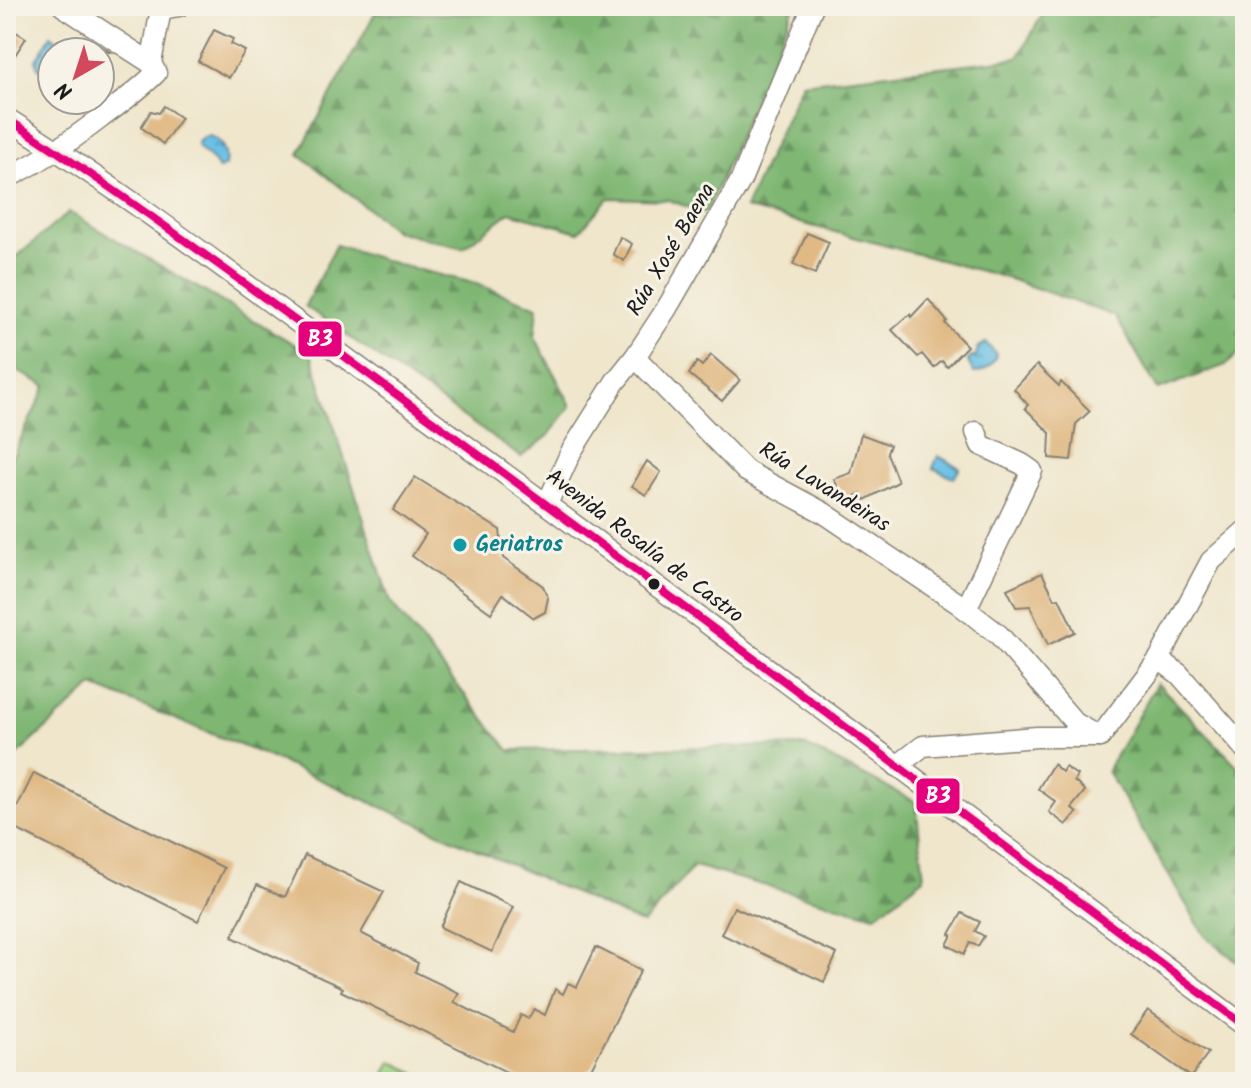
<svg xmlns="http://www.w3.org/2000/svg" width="1251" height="1088" font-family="Kalam,sans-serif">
	<defs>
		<pattern id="forest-firs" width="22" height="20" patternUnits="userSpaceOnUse" patternTransform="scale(2)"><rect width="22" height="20" fill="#7eb672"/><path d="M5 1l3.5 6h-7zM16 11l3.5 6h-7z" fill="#66935d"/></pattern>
		<pattern id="water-ripples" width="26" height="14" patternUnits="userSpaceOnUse" patternTransform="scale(2)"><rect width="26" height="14" fill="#68bfe5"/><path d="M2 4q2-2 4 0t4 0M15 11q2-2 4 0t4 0" fill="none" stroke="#559ab9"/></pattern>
	</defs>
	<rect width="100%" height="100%" fill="#f7f3e8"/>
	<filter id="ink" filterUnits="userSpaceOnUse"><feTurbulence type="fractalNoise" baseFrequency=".0125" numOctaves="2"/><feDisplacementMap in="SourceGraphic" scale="16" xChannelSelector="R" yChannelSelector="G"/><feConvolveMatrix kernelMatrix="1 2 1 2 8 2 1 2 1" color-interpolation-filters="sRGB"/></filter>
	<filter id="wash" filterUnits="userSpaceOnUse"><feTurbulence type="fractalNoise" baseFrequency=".006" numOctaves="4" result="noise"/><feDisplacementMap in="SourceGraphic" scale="32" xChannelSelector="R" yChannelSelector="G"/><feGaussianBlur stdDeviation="1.8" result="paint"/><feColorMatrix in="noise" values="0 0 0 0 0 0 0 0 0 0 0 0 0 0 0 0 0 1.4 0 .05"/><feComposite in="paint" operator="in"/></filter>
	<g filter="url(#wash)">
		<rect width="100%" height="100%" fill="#efe6cc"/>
		<!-- forest -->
		<g fill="url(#forest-firs)" stroke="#4d6947" stroke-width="2">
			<polygon points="509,6 788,6 793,9 706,213 668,200 608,198 579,232 510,212 463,248 396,231 299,154 375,13 480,14"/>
			<polygon points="1047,6 1245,6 1245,348 1226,365 1158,390 1115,316 1007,278 745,208 802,83 1018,58"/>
			<polygon points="69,212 311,354 390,602 509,750 806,746 916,802 924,878 875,916 694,866 643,924 267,756 93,686 6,765 6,470 46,386 6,365 6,266"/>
			<polygon points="336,245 403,266 474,283 538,307 535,337 571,406 548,436 521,457 305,306"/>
			<polygon points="1157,683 1245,774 1245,968 1205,936 1107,771"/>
		</g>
		<!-- pitch -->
		<polygon fill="#9ed485" stroke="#5d7850" stroke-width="2" points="391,1061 433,1082 381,1082"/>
		<!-- water -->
		<g fill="url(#water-ripples)" stroke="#426e80" stroke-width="2">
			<polygon points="51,35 62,44 57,52 52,52 52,61 46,71 38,68 36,60"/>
			<path d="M209,136C223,141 227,152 225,166L219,169C214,165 214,161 210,158C204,152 199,152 197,143L204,137Z"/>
			<path d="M986,343L996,354C994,365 985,372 974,373L968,362L970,357H976L978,347Z"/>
			<polygon points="938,456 960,468 954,478 933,468"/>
		</g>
		<g id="blocks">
			<!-- building -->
			<g fill="#e0b984">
				<polygon points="6,26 26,38 6,69"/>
				<polygon points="214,30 233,39 231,44 245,51 229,78 198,61"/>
				<polygon points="86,37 110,52 77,52"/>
				<polygon points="164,106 181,118 163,144 141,127 151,111 159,113"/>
				<polygon points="807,233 829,242 815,274 793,264"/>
				<polygon points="620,237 632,244 624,261 613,254"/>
				<polygon points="928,299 947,321 945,323 967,346 947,367 942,361 934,368 922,354 918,357 892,330 910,314 911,317"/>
				<polygon points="711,355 740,380 722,401 689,374 697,362 702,366"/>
				<polygon points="1037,365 1059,386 1061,382 1090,411 1076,424 1071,460 1049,458 1050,433 1025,408 1028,405 1014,389"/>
				<polygon points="861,434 890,445 887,453 898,482 865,500 861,493 845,501 834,479 851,473"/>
				<polygon points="647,461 661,472 646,495 632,486"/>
				<polygon points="415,477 500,530 503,558 543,586 548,598 545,612 534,618 503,594 491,613 412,556 426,534 393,510"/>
				<polygon points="1042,573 1055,599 1059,598 1075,632 1048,645 1030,606 1016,607 1007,589"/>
				<polygon points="1053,764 1062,772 1065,767 1077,775 1074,781 1085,791 1071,808 1077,813 1066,825 1049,812 1056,802 1038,789"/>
				<polygon points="34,773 224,868 198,921 8,825"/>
				<polygon points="305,855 384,892 361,933 418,963 415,972 459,993 454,1002 513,1032 521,1015 528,1019 534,1009 545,1015 555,989 563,994 568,983 577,987 596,947 641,970 591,1069 563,1082 527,1082 341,991 343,988 232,937 257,885 285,897"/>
				<polygon points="461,882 513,907 492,952 440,927"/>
				<polygon points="734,907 837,954 824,982 721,934"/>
				<polygon points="962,913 980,922 975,931 984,936 978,946 970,943 964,954 947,945 952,935 950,934"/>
				<polygon points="1148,1010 1208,1053 1191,1077 1131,1034"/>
			</g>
		</g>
	</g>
	<g filter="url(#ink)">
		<use href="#blocks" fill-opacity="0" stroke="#868174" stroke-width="2"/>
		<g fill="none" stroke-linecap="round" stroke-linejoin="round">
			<!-- minor casing -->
			<g stroke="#868174" stroke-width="23">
				<g id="minor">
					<polyline points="63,6 151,63"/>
					<path d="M6,118C145,205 276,308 409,404C690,608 967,818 1245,1026"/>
					<path d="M6,178C41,162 71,141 102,117C121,103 139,90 156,73L151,63L161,9L179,6"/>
					<polyline points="635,357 746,471 824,513 959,604 999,635 1075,723 1100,737"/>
					<polyline points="547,504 571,452 615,382 635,357 667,308 741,180 813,6"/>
					<polyline points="966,609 1032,471 1022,464 981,445 976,432"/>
					<polyline points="1159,659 1179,674 1245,749"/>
					<polyline points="1100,737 1159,659 1211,561 1245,531"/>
					<polyline points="897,766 923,746 1037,737 1096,737"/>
				</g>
			</g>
			<!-- minor -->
			<use href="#minor" stroke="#fff" stroke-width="20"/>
			<!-- bus-1 casing -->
			<g stroke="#f7f3e8" stroke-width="14">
				<path id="bus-1" d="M6,118C153,213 292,319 434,422C706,621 975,824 1245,1026"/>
			</g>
			<!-- bus-1 -->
			<use href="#bus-1" stroke="#e5007d" stroke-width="8"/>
		</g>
	</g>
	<!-- markers -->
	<circle fill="#0f9aa8" stroke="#f7f3e8" stroke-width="3" cx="460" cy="545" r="8"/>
	<circle fill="#1c1c1c" stroke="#f7f3e8" stroke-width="3" cx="654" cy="584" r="7"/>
	<g text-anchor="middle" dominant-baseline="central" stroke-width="6" stroke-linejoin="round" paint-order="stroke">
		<!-- street labels -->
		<g font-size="22" fill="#1c1c1c" stroke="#f7f3e8">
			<text transform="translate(672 250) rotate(-59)">Rúa Xosé Baena</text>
			<text transform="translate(824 488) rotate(32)">Rúa Lavandeiras</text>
			<text transform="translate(644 547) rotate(37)">Avenida Rosalía de Castro</text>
		</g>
		<!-- culture labels -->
		<g font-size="22" font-weight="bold" fill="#0d838f" stroke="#f7f3e8" text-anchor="start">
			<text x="476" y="545">Geriatros</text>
		</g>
	</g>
	<g stroke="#f7f3e8" stroke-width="3">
		<rect x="297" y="320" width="46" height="38" rx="8" fill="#e5007d"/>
		<rect x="915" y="777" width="46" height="38" rx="8" fill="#e5007d"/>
	</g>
	<g font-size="22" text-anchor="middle" font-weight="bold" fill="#fff">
		<text x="320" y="346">B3</text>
		<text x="938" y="803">B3</text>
	</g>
	<!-- margin -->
	<rect width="1251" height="1088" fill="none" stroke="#f7f3e8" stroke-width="32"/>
	<!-- north arrow -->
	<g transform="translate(76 76) rotate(219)"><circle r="38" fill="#f7f3e8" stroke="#9f9d96" stroke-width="2"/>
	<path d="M0-6L14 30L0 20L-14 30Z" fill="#d1495b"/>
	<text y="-12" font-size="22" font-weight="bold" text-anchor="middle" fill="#1c1c1c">N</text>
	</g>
</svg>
